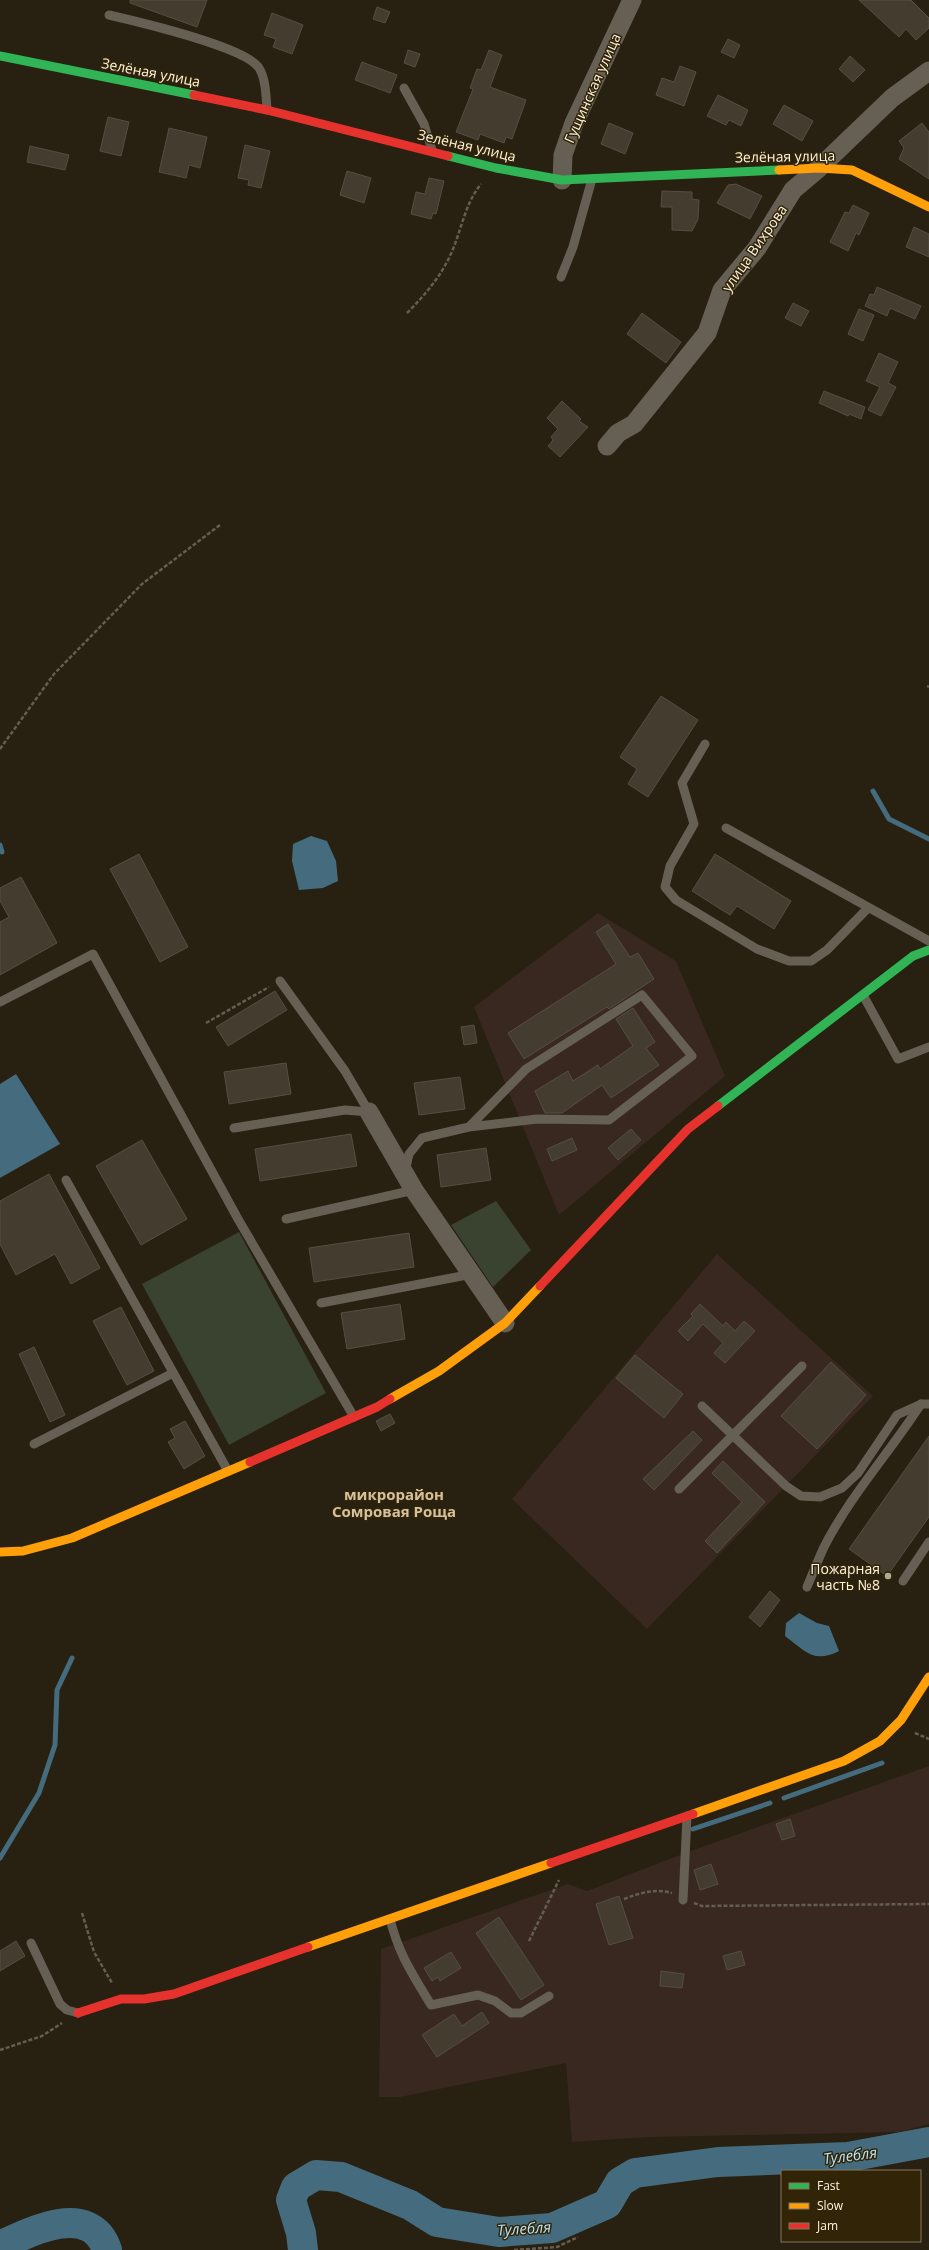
<svg xmlns="http://www.w3.org/2000/svg" width="929" height="2250" font-family="'Open Sans',sans-serif">
	<rect width="100%" height="100%" fill="#282010"/>
	<!-- industrial -->
	<g fill="#382820">
		<polygon points="598,913 676,961 725,1076 559,1215 474,1007"/>
		<polygon points="717,1254 873,1396 647,1629 512,1499"/>
		<polygon points="929,1766 929,2124 899,2132 649,2137 572,2142 566,2063 400,2097 379,2097 381,1949 568,1884 587,1891 685,1853"/>
	</g>
	<!-- green -->
	<g fill="#3a4330">
		<polygon points="496,1201 531,1250 493,1287 451,1225"/>
		<polygon points="239,1232 326,1393 229,1445 142,1284"/>
	</g>
	<!-- water -->
	<g fill="#446c7e">
		<polygon points="311,836 327,841 336,861 338,881 323,888 299,890 292,861 293,844"/>
		<polygon points="16,1074 60,1144 0,1178 0,1084"/>
		<path d="M799,1613L817,1623L829,1626L839,1651C814,1664 805,1651 785,1636L786,1623Z"/>
	</g>
	<g fill="none" stroke-linecap="round" stroke-linejoin="round">
		<!-- stream -->
		<g stroke="#446c7e" stroke-width="5">
			<polyline points="873,791 889,819 929,839"/>
			<polyline points="0,845 2,852"/>
			<polyline points="784,1798 882,1763"/>
			<polyline points="693,1829 770,1803"/>
			<polyline points="0,1858 39,1793 55,1745 57,1690 72,1658"/>
		</g>
		<!-- river -->
		<g stroke="#446c7e" stroke-width="30">
			<path d="M0,2246C30,2231 91,2201 107,2250"/>
			<polyline points="303,2250 301,2233 291,2200 296,2187 316,2175 341,2177 410,2205 437,2222 499,2232 552,2228 607,2204 620,2182 635,2173 718,2162 848,2157 929,2142"/>
		</g>
	</g>
	<!-- building -->
	<g fill="#443d2f" stroke="#554e42">
		<polygon points="130,0 207,0 197,27 130,3"/>
		<polygon points="859,0 911,0 929,18 929,28 916,40 906,29 899,37"/>
		<polygon points="377,7 390,12 385,23 373,19"/>
		<polygon points="272,13 303,25 292,54 273,47 276,39 264,35"/>
		<polygon points="728,39 740,45 734,58 721,52"/>
		<polygon points="408,50 420,54 415,67 404,63"/>
		<polygon points="489,50 502,55 490,87 526,100 512,139 506,137 504,143 480,134 478,140 456,132 473,89 470,88 477,69 481,70"/>
		<polygon points="850,56 865,70 853,82 839,69"/>
		<polygon points="362,62 397,75 390,93 355,80"/>
		<polygon points="680,66 696,72 684,106 656,95 662,78 674,82"/>
		<polygon points="718,95 748,110 741,126 729,120 726,125 707,116"/>
		<polygon points="784,105 813,121 802,141 773,124"/>
		<polygon points="108,117 129,122 121,156 100,151"/>
		<polygon points="609,123 633,133 625,154 601,144"/>
		<polygon points="922,123 929,132 929,179 899,159 904,148 899,141"/>
		<polygon points="169,128 207,137 200,168 189,165 186,178 159,172"/>
		<polygon points="245,145 270,151 261,188 248,185 249,180 238,178"/>
		<polygon points="30,146 69,155 65,170 27,162"/>
		<polygon points="347,171 371,178 364,203 340,195"/>
		<polygon points="429,178 444,181 436,214 433,213 431,219 411,214 416,192 425,194"/>
		<polygon points="736,184 762,196 750,219 717,203 728,185"/>
		<polygon points="662,191 692,192 692,199 699,200 698,219 692,231 672,230 672,207 661,207"/>
		<polygon points="853,205 869,213 859,235 856,233 848,251 830,242 845,212 849,213"/>
		<polygon points="914,227 929,234 929,257 906,247"/>
		<polygon points="877,287 921,306 915,319 890,308 887,316 865,306 870,294 874,295"/>
		<polygon points="793,303 809,311 801,326 785,318"/>
		<polygon points="859,309 874,315 863,341 848,334"/>
		<polygon points="642,313 681,342 666,363 627,334"/>
		<polygon points="879,353 898,362 888,383 896,387 881,416 868,410 880,387 866,381"/>
		<polygon points="824,391 865,407 861,419 849,414 848,416 819,403"/>
		<polygon points="562,401 581,419 579,421 588,427 560,457 548,446 553,440 551,437 558,429 547,418"/>
		<polygon points="661,696 698,720 648,797 628,784 637,769 620,757"/>
		<polygon points="139,854 188,947 160,962 110,869"/>
		<polygon points="715,854 791,901 774,929 737,906 730,915 692,891"/>
		<polygon points="21,877 57,943 0,975 0,922 9,917 0,901 0,888"/>
		<polygon points="608,924 630,957 638,953 654,979 609,1009 607,1007 524,1059 508,1033 616,964 596,932"/>
		<polygon points="275,991 287,1010 228,1046 216,1027"/>
		<polygon points="633,1008 655,1042 646,1048 659,1065 611,1098 602,1085 562,1113 545,1113 535,1091 568,1071 573,1081 598,1065 600,1069 633,1046 616,1019"/>
		<polygon points="474,1025 477,1043 464,1045 461,1027"/>
		<polygon points="286,1063 291,1094 229,1104 224,1072"/>
		<polygon points="460,1077 465,1109 419,1115 414,1083"/>
		<polygon points="631,1129 641,1140 618,1160 608,1148"/>
		<polygon points="351,1134 357,1166 260,1181 255,1149"/>
		<polygon points="572,1138 577,1150 552,1161 547,1149"/>
		<polygon points="142,1140 187,1219 141,1245 96,1166"/>
		<polygon points="486,1148 491,1180 441,1187 437,1155"/>
		<polygon points="49,1174 100,1268 71,1284 55,1254 16,1275 0,1244 0,1201"/>
		<polygon points="409,1233 414,1267 314,1282 309,1248"/>
		<polygon points="400,1304 405,1339 347,1349 341,1313"/>
		<polygon points="700,1304 723,1326 726,1322 735,1331 744,1321 755,1331 725,1363 714,1353 723,1343 703,1324 688,1341 678,1331 693,1316 691,1314"/>
		<polygon points="121,1307 154,1371 127,1385 93,1321"/>
		<polygon points="34,1347 65,1415 50,1422 19,1354"/>
		<polygon points="635,1355 683,1394 664,1418 616,1378"/>
		<polygon points="831,1362 866,1395 817,1449 781,1416"/>
		<polygon points="390,1414 395,1423 381,1431 376,1421"/>
		<polygon points="185,1421 205,1456 184,1469 168,1442 175,1438 170,1429"/>
		<polygon points="693,1431 702,1440 654,1490 643,1479"/>
		<polygon points="929,1436 929,1517 887,1576 849,1549"/>
		<polygon points="723,1461 765,1502 717,1553 705,1541 742,1502 712,1473"/>
		<polygon points="770,1591 780,1600 760,1627 749,1617"/>
		<polygon points="790,1819 795,1836 782,1840 776,1824"/>
		<polygon points="711,1864 718,1884 700,1890 694,1870"/>
		<polygon points="619,1896 633,1938 609,1945 596,1904"/>
		<polygon points="499,1917 544,1985 521,2000 476,1933"/>
		<polygon points="16,1941 25,1956 0,1971 0,1951"/>
		<polygon points="741,1951 745,1965 727,1970 723,1956"/>
		<polygon points="451,1952 461,1968 440,1981 438,1977 432,1981 424,1968"/>
		<polygon points="661,1971 684,1974 682,1988 660,1986"/>
		<polygon points="482,2012 489,2023 437,2057 422,2035 454,2014 462,2026"/>
	</g>
	<g fill="none" stroke-linecap="round" stroke-linejoin="round">
		<!-- path -->
		<g stroke="#645d52" stroke-width="2.5" stroke-dasharray="4 2" stroke-linecap="butt">
			<path d="M407,313C426,294 443,274 453,249C462,227 466,202 481,184"/>
			<polyline points="927,686 929,687"/>
			<polyline points="0,749 54,674 142,584 220,525"/>
			<polyline points="206,1023 269,987"/>
			<polyline points="915,1733 929,1739"/>
			<path d="M624,1899C640,1893 655,1888 672,1893"/>
			<polyline points="694,1903 702,1906 929,1904"/>
			<polyline points="82,1913 94,1952 112,1983"/>
			<polyline points="529,1941 559,1880"/>
			<polyline points="0,2050 42,2036 62,2023"/>
			<polyline points="514,2250 557,2247 578,2237"/>
		</g>
		<!-- lane -->
		<g stroke="#655f54" stroke-width="9">
			<path d="M109,15C135,21 246,47 259,68C266,79 266,97 267,110"/>
			<polyline points="404,88 424,124 432,150"/>
			<polyline points="561,277 573,247 592,179"/>
			<polyline points="705,744 682,783 694,824 670,866 665,887 676,900 757,949 789,961 811,961 827,950 868,908"/>
			<polyline points="726,828 929,941"/>
			<polyline points="280,981 345,1071 369,1112"/>
			<polyline points="863,995 898,1059 929,1047"/>
			<polyline points="0,1002 93,954 238,1219 354,1417"/>
			<polyline points="234,1128 345,1110 369,1112"/>
			<polyline points="405,1172 409,1154 422,1138 469,1127 526,1069 642,995 692,1056 609,1120 537,1119 469,1127"/>
			<polyline points="66,1180 228,1471"/>
			<polyline points="286,1219 414,1190"/>
			<polyline points="321,1303 472,1274"/>
			<polyline points="702,1406 786,1486 801,1496 820,1497 842,1488 858,1473 897,1415 921,1404 929,1404"/>
			<polyline points="34,1444 173,1373"/>
			<polyline points="679,1489 802,1366"/>
			<polyline points="903,1581 929,1542"/>
			<path d="M807,1587C813,1573 818,1560 824,1547C850,1496 890,1452 921,1404"/>
			<polyline points="683,1900 687,1816"/>
			<path d="M390,1919C399,1955 412,1973 431,2005L478,1995L495,2001L511,2013H521L549,1996"/>
			<polyline points="31,1943 60,2004 67,2010 78,2013"/>
		</g>
		<!-- street -->
		<g stroke="#655f54" stroke-width="19">
			<polyline points="562,180 563,155 574,123 632,0"/>
			<polyline points="607,446 618,433 634,424 707,333 722,290 757,248 793,190 819,168 892,98 929,71"/>
			<polyline points="369,1112 414,1190 505,1323"/>
		</g>
		<!-- fast -->
		<g stroke="#30b455" stroke-width="9">
			<polyline points="0,56 194,95"/>
			<polyline points="448,156 496,168 562,180 779,170"/>
			<polyline points="718,1106 913,956 929,950"/>
		</g>
		<!-- slow -->
		<g stroke="#ff9f0a" stroke-width="9">
			<polyline points="779,170 819,168 852,170 929,207"/>
			<polyline points="390,1399 439,1371 505,1323 540,1286"/>
			<polyline points="0,1552 23,1551 72,1538 250,1462"/>
			<polyline points="693,1814 844,1761 880,1741 901,1720 929,1677"/>
			<polyline points="308,1947 551,1863"/>
		</g>
		<!-- jam -->
		<g stroke="#e5322d" stroke-width="9">
			<polyline points="194,95 267,110 448,156"/>
			<polyline points="540,1286 688,1129 718,1106"/>
			<polyline points="250,1462 377,1407 390,1399"/>
			<polyline points="551,1863 693,1814"/>
			<polyline points="78,2013 121,1999 144,1999 174,1994 308,1947"/>
		</g>
	</g>
	<!-- markers -->
	<circle fill="#b2aa99" stroke="#322406" stroke-width="1.5" cx="888" cy="1576" r="4"/>
	<g text-anchor="middle" dominant-baseline="central" stroke-width="3" stroke-linejoin="round" paint-order="stroke">
		<!-- street labels -->
		<g font-size="14" fill="#fdf4e3" stroke="#322406">
			<text transform="translate(151 72) rotate(11)">Зелёная улица</text>
			<text transform="translate(592 88) rotate(-66)">Гущинская улица</text>
			<text transform="translate(467 145) rotate(13)">Зелёная улица</text>
			<text transform="translate(785 156) rotate(-1)">Зелёная улица</text>
			<text transform="translate(754 248) rotate(-55)">улица Вихрова</text>
		</g>
		<!-- poi labels -->
		<g font-size="14" fill="#fdf4e3" stroke="#322406" text-anchor="end">
			<text x="880" y="1568">Пожарная<tspan x="880" dy="16">часть №8</tspan></text>
		</g>
		<!-- neighbourhood labels -->
		<g font-size="15" font-weight="bold" fill="#d3c1a1" stroke="#322406">
			<text x="394" y="1494">микрорайон<tspan x="394" dy="17">Сомровая Роща</tspan></text>
		</g>
		<!-- water labels -->
		<g font-size="15" font-style="italic" fill="#b9e3f9" stroke="#322406">
			<text transform="translate(850 2155) rotate(-7)">Тулебля</text>
			<text transform="translate(524 2228) rotate(-4)">Тулебля</text>
		</g>
	</g>
	<!-- legend -->
	<rect x="781" y="2170" width="140" height="72" fill="#322406" stroke="#83775e"/>
	<rect x="789" y="2183" width="20" height="6" fill="#30b455" stroke="#83775e"/>
	<text x="817" y="2190" font-size="12" fill="#fdf4e3">Fast</text>
	<rect x="789" y="2203" width="20" height="6" fill="#ff9f0a" stroke="#83775e"/>
	<text x="817" y="2210" font-size="12" fill="#fdf4e3">Slow</text>
	<rect x="789" y="2223" width="20" height="6" fill="#e5322d" stroke="#83775e"/>
	<text x="817" y="2230" font-size="12" fill="#fdf4e3">Jam</text>
</svg>
